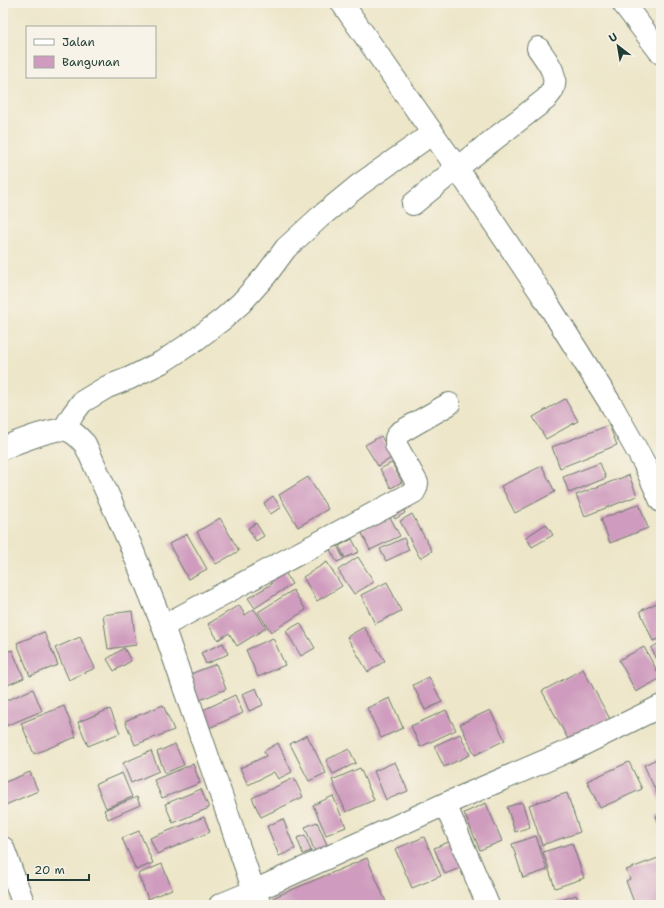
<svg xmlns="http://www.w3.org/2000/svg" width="664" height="908" font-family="'Shantell Sans',sans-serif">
	<rect width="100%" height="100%" fill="#f7f3e8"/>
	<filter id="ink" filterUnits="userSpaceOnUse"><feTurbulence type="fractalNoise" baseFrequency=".025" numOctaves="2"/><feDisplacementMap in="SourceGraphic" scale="8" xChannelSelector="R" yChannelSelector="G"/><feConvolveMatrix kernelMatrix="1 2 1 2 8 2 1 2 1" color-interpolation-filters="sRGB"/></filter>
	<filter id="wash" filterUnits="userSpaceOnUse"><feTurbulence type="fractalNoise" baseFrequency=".012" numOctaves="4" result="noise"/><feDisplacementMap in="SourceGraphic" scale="16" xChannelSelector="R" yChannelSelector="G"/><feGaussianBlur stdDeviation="0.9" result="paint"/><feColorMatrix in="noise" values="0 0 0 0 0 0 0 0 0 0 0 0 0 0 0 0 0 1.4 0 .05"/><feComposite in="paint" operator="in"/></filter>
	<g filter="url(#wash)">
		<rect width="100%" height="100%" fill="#ede6c9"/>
		<g id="blocks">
			<!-- building -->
			<g fill="#cf9bbe">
				<polygon points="565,399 578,421 546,439 533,417"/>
				<polygon points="609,425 617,445 560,468 552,447"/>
				<polygon points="381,436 393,457 378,466 365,445"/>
				<polygon points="392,463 402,482 391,488 380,469"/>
				<polygon points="600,463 606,478 569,493 563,477"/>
				<polygon points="542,466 555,492 515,513 501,486"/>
				<polygon points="629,475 637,496 585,516 576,495"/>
				<polygon points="308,477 328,509 298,527 279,495"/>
				<polygon points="273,496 281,508 270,514 264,503"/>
				<polygon points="401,504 405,513 395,519 390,510"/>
				<polygon points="639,504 648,528 610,543 601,519"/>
				<polygon points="412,514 432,551 420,558 400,521"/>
				<polygon points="390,517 400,536 370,550 361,531"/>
				<polygon points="220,518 239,551 216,564 197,532"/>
				<polygon points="256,523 264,536 256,541 248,528"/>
				<polygon points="546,524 553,535 532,547 526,537"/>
				<polygon points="187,534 207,569 188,579 169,544"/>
				<polygon points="404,538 409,550 386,561 380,549"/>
				<polygon points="352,539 359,552 345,558 339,546"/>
				<polygon points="336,544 344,559 337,562 329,548"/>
				<polygon points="358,557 374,582 354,594 338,570"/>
				<polygon points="327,562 342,586 317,601 303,577"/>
				<polygon points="283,569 292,584 255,608 248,598 272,584 269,579"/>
				<polygon points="387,582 401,611 375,624 361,595"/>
				<polygon points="293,590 306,610 271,632 258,612"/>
				<polygon points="661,601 661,638 653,641 640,611"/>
				<polygon points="239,605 245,615 254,609 266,628 237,646 229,633 218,640 208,624"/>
				<polygon points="132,611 136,645 108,649 103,615"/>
				<polygon points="300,623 315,648 301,656 286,631"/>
				<polygon points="364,627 385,661 368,672 347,637"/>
				<polygon points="44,632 58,665 30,676 17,643"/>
				<polygon points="80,637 95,668 69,680 55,648"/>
				<polygon points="273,638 285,665 258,677 246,650"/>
				<polygon points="661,642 661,666 651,648"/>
				<polygon points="223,643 228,654 206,664 201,653"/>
				<polygon points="644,647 661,678 636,692 619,660"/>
				<polygon points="124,648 131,661 114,671 107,659"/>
				<polygon points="12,650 24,678 3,687 3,653"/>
				<polygon points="216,664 226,689 193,703 183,677"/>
				<polygon points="583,669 610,719 569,741 542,691"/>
				<polygon points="429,677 442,702 425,710 413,685"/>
				<polygon points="256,688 263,705 249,711 242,694"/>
				<polygon points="33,689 42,711 3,727 3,702"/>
				<polygon points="235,695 243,713 209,728 201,711"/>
				<polygon points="390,698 403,728 381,738 367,708"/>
				<polygon points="163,705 174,730 135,745 125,721"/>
				<polygon points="64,706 76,737 34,754 21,723"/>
				<polygon points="110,709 120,733 88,746 78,722"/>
				<polygon points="446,710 456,730 420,747 411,726"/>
				<polygon points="490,710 505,740 475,755 460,724"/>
				<polygon points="460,734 470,755 444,767 434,746"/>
				<polygon points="307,735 326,773 309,781 290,744"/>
				<polygon points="278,743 292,772 278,779 274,772 248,785 240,768 266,756 264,751"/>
				<polygon points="175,744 184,765 165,773 157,752"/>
				<polygon points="349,749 356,763 333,774 326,760"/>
				<polygon points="151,751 159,771 131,783 123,763"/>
				<polygon points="661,757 661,803 644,765"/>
				<polygon points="395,762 408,791 386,800 374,771"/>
				<polygon points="629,762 642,789 600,808 587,781"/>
				<polygon points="193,764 200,783 162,798 154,780"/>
				<polygon points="360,768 374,800 346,812 332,780"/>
				<polygon points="30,772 38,791 3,806 3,783"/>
				<polygon points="122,773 132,797 106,808 96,784"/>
				<polygon points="294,778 303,797 261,817 252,798"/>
				<polygon points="201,789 209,808 173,823 165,804"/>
				<polygon points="567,793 580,832 542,845 529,805"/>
				<polygon points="333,796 346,827 326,835 313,805"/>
				<polygon points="137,797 140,805 108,819 104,810"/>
				<polygon points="522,802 530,827 515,832 507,807"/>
				<polygon points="486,803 502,841 480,850 464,813"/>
				<polygon points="661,814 661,829 656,816"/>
				<polygon points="204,817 210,832 157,854 150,838"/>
				<polygon points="283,819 295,849 279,856 267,826"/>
				<polygon points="317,822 328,847 315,852 305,827"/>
				<polygon points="139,831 153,863 136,870 122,838"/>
				<polygon points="305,835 311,851 303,854 297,838"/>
				<polygon points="536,836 547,870 523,878 512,844"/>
				<polygon points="424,837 441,876 412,888 395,849"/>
				<polygon points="451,841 462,867 445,874 434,848"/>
				<polygon points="572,843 584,878 555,888 543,852"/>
				<polygon points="661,857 661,904 657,905 635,905 626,881 630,879 626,870"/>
				<polygon points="367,858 387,904 385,905 273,905 270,899"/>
				<polygon points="162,864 172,889 148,899 138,874"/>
				<polygon points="576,895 580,905 553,905 552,903"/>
			</g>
		</g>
	</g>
	<g filter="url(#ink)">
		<use href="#blocks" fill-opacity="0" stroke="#677868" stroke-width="1"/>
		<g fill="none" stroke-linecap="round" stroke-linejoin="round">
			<!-- minor casing -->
			<g stroke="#677868" stroke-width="24">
				<g id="minor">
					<polyline points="342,3 457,168 543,296 612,406 644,463 661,501"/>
					<polyline points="623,3 661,53"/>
					<path d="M413,204L457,168L546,99C548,96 550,94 552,91C560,75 546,60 538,48"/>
					<polyline points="64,429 73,414 82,402 107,387 130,378 162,362 194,341 223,319 241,303 266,275 286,248 320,217 359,185 433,133"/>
					<path d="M3,448C15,443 55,427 66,430C75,432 79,438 85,444L130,544L163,626L254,891L260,905"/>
					<polyline points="163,626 414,492 416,488 417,483 396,445 396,438 399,433 449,404"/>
					<polyline points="445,804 488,905"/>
					<polyline points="3,848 24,905"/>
					<polyline points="220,905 254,891 445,804 582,745 661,706"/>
				</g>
			</g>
			<!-- minor -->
			<use href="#minor" stroke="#fff" stroke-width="22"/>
		</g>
	</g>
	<!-- margin -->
	<rect width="664" height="908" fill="none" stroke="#f7f3e8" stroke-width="16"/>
	<!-- legend -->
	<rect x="26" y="26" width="130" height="52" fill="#f7f3e8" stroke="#a1aaa0"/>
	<rect x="34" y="39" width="20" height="6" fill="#ffffff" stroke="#a1aaa0"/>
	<text x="62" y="46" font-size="12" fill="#1f3d34">Jalan</text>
	<rect x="34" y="56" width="20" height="12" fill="#cf9bbe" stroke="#a1aaa0"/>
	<text x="62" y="66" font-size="12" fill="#1f3d34">Bangunan</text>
	<!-- north arrow -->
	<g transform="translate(618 46) rotate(329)" stroke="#f7f3e8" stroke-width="3" paint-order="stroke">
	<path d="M0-3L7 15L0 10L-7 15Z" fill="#1f3d34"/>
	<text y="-6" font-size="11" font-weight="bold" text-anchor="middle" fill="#1f3d34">U</text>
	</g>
	<!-- scale -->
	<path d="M28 874v6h61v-6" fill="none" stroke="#1f3d34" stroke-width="2"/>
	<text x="34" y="874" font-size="12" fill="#1f3d34" stroke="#f7f3e8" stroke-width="3" paint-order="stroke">20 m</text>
</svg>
